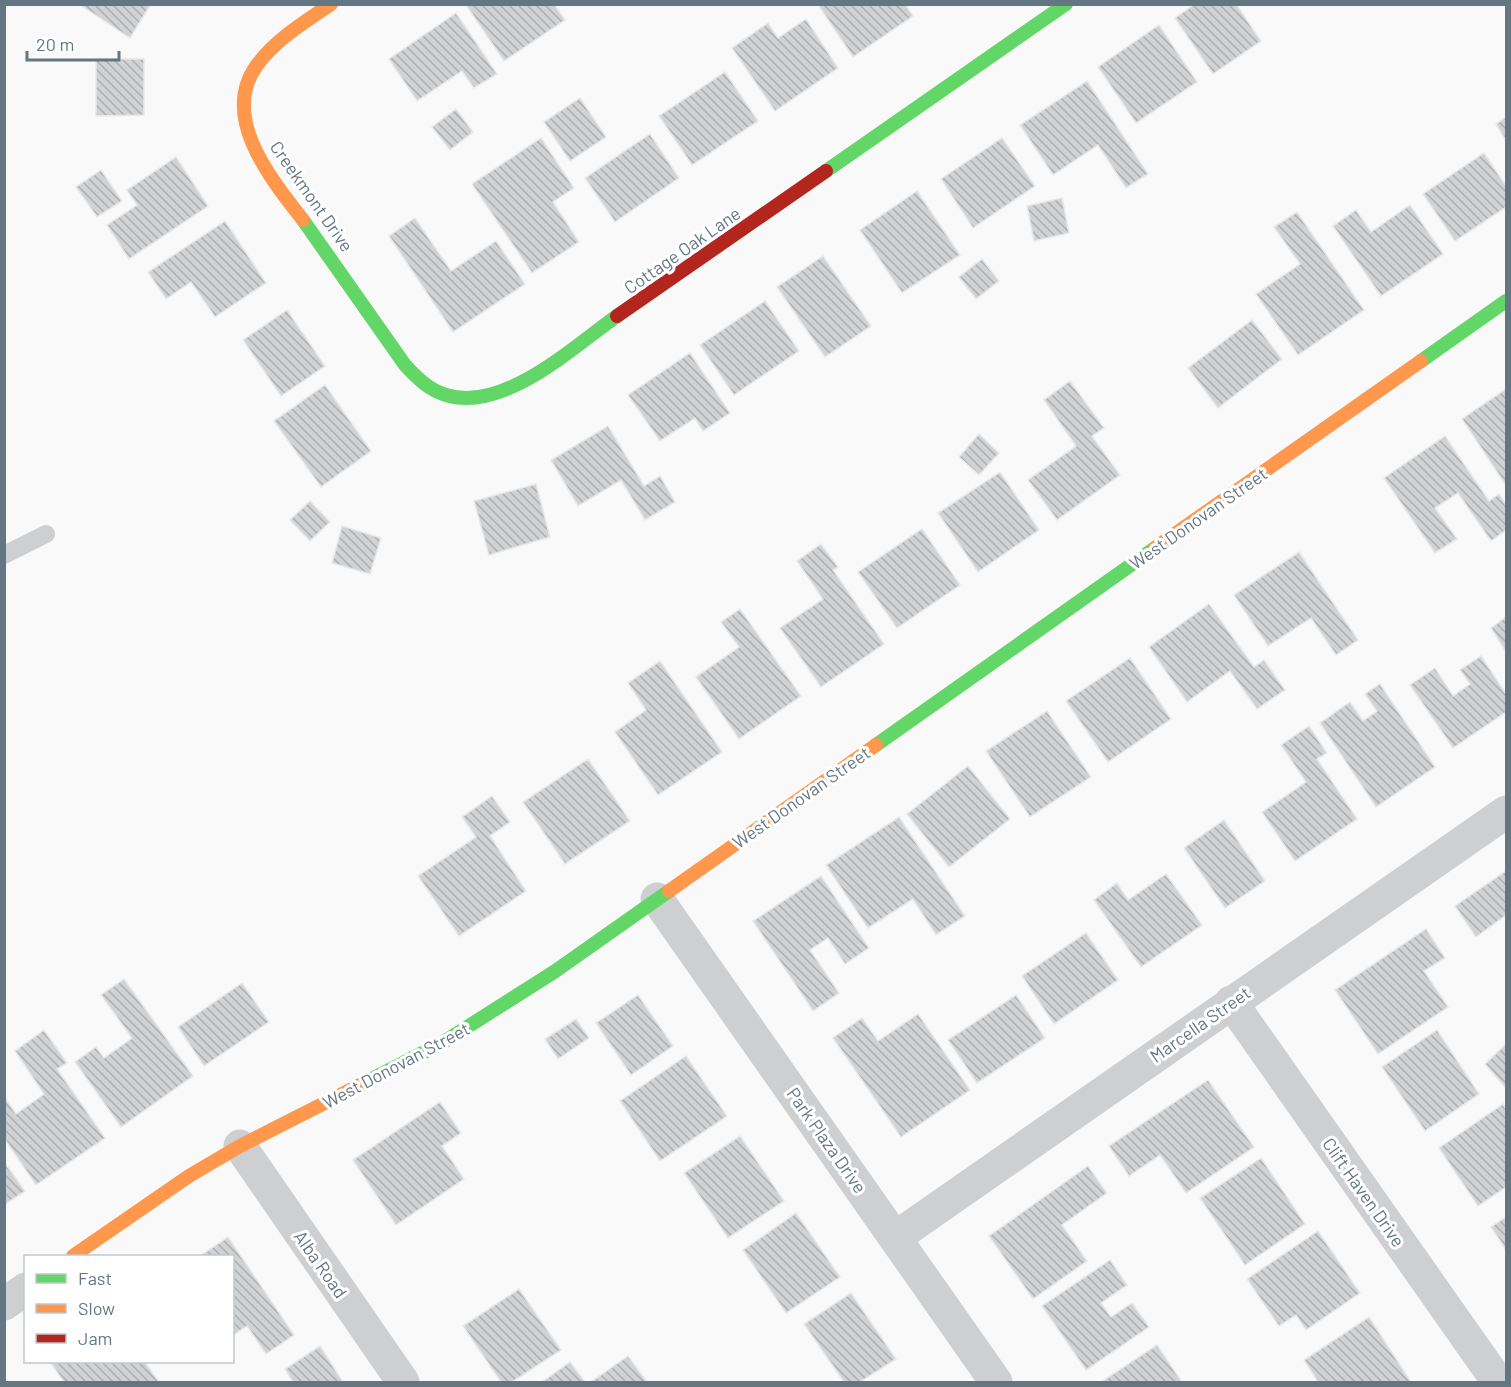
<svg xmlns="http://www.w3.org/2000/svg" width="1511" height="1387" font-family="Barlow,sans-serif">
	<defs>
		<pattern id="building-back-hatch" width="6" height="6" patternUnits="userSpaceOnUse" patternTransform="scale(1.5)"><rect width="6" height="6" fill="#d0d2d3"/><path d="M-1 5l2 2M0 0l6 6M5-1l2 2" fill="none" stroke="#acafb1"/></pattern>
	</defs>
	<rect width="100%" height="100%" fill="#f9f9f9"/>
	<!-- building -->
	<g fill="url(#building-back-hatch)" stroke="#e8e8e8" stroke-width="1.5">
		<polygon points="79,4 151,4 130,38"/>
		<polygon points="554,4 565,20 504,61 466,5"/>
		<polygon points="821,4 905,4 913,16 853,57 819,6"/>
		<polygon points="1195,4 1236,4 1261,41 1213,74 1175,18"/>
		<polygon points="456,13 497,74 474,88 462,71 417,101 389,59"/>
		<polygon points="806,19 838,68 775,111 732,48 768,23 778,38"/>
		<polygon points="1159,25 1197,82 1136,123 1098,67"/>
		<polygon points="96,59 144,59 144,115 96,116"/>
		<polygon points="725,72 758,121 692,165 659,116"/>
		<polygon points="1087,81 1148,174 1126,188 1098,145 1053,175 1020,125"/>
		<polygon points="580,98 606,137 570,161 544,122"/>
		<polygon points="456,109 473,132 450,150 432,127"/>
		<polygon points="1506,117 1506,141 1496,124"/>
		<polygon points="650,134 679,178 615,222 585,178"/>
		<polygon points="541,138 574,188 553,202 579,242 532,273 472,184"/>
		<polygon points="1002,138 1035,186 973,228 941,179"/>
		<polygon points="1484,153 1506,186 1506,207 1455,241 1423,194"/>
		<polygon points="176,157 208,206 129,259 107,225 137,205 127,190"/>
		<polygon points="101,170 122,201 97,217 76,187"/>
		<polygon points="917,191 960,255 902,293 860,230"/>
		<polygon points="1062,198 1069,233 1034,241 1027,206"/>
		<polygon points="1410,205 1443,254 1381,296 1333,226 1356,210 1371,232"/>
		<polygon points="1297,212 1364,310 1298,355 1256,294 1300,264 1274,227"/>
		<polygon points="415,218 451,271 496,241 525,284 453,332 389,236"/>
		<polygon points="225,221 266,283 215,317 191,282 166,299 148,272"/>
		<polygon points="823,256 871,326 825,357 777,287"/>
		<polygon points="982,259 999,281 976,299 959,277"/>
		<polygon points="765,301 799,351 734,395 700,345"/>
		<polygon points="287,310 325,366 281,396 243,340"/>
		<polygon points="1252,320 1282,359 1218,408 1188,368"/>
		<polygon points="690,353 730,413 703,431 695,418 660,441 628,395"/>
		<polygon points="1070,381 1104,428 1092,436 1120,475 1057,520 1028,480 1076,446 1044,400"/>
		<polygon points="325,385 371,451 321,487 274,421"/>
		<polygon points="1506,389 1506,483 1505,484 1462,419"/>
		<polygon points="608,426 644,486 660,476 675,502 645,520 621,480 578,506 551,460"/>
		<polygon points="979,434 999,453 979,475 959,457"/>
		<polygon points="1445,436 1489,501 1499,494 1506,505 1506,530 1491,541 1458,493 1435,508 1457,539 1435,553 1384,478"/>
		<polygon points="1000,472 1039,530 978,572 938,513"/>
		<polygon points="536,484 550,537 489,555 474,501"/>
		<polygon points="310,501 330,522 310,541 290,520"/>
		<polygon points="342,526 381,538 370,574 332,563"/>
		<polygon points="922,529 960,585 897,628 858,572"/>
		<polygon points="821,544 838,567 833,570 884,644 821,687 780,628 823,599 797,561"/>
		<polygon points="1299,552 1358,640 1336,655 1311,618 1268,646 1234,595"/>
		<polygon points="1209,604 1254,667 1264,660 1285,690 1257,709 1230,671 1187,702 1149,647"/>
		<polygon points="740,609 801,696 739,739 696,677 739,647 721,622"/>
		<polygon points="1506,617 1506,652 1491,628"/>
		<polygon points="1481,656 1506,694 1506,712 1453,748 1410,685 1435,668 1453,696 1470,684 1460,670"/>
		<polygon points="1130,658 1171,719 1108,762 1066,701"/>
		<polygon points="660,661 722,752 658,795 615,732 646,710 628,683"/>
		<polygon points="1380,684 1435,767 1376,807 1320,723 1350,702 1363,721 1377,711 1365,694"/>
		<polygon points="1047,711 1091,777 1030,817 986,751"/>
		<polygon points="1309,726 1327,753 1317,759 1357,819 1295,861 1262,812 1306,782 1281,745"/>
		<polygon points="588,759 630,821 565,864 523,802"/>
		<polygon points="968,766 1010,819 949,867 907,814"/>
		<polygon points="492,796 510,822 490,836 526,891 459,936 418,876 476,837 462,817"/>
		<polygon points="899,817 965,916 936,935 913,899 868,928 826,865"/>
		<polygon points="1224,820 1265,881 1225,908 1184,848"/>
		<polygon points="1506,871 1506,915 1476,937 1455,906"/>
		<polygon points="1166,874 1202,925 1141,967 1094,900 1117,883 1128,900"/>
		<polygon points="821,876 869,948 845,964 828,938 810,950 839,993 813,1011 753,921"/>
		<polygon points="1426,929 1445,958 1424,971 1448,1007 1378,1054 1335,990"/>
		<polygon points="1086,933 1118,980 1054,1024 1022,976"/>
		<polygon points="124,979 193,1076 121,1127 75,1062 96,1047 104,1058 132,1038 101,995"/>
		<polygon points="242,983 269,1022 204,1066 178,1027"/>
		<polygon points="638,995 673,1046 631,1075 596,1023"/>
		<polygon points="1016,995 1045,1038 977,1083 948,1040"/>
		<polygon points="918,1014 970,1090 901,1137 833,1038 862,1018 878,1041"/>
		<polygon points="576,1019 589,1038 558,1059 545,1039"/>
		<polygon points="44,1030 67,1063 57,1069 105,1138 36,1185 4,1138 4,1100 6,1099 16,1114 44,1094 15,1051"/>
		<polygon points="1437,1030 1479,1094 1425,1131 1382,1067"/>
		<polygon points="1506,1044 1506,1088 1485,1064"/>
		<polygon points="686,1056 727,1116 660,1161 620,1101"/>
		<polygon points="1208,1080 1254,1147 1186,1193 1160,1155 1129,1176 1109,1146"/>
		<polygon points="440,1102 461,1133 442,1146 464,1179 396,1225 353,1160"/>
		<polygon points="1503,1104 1506,1109 1506,1187 1478,1206 1439,1148"/>
		<polygon points="740,1136 784,1201 728,1238 684,1173"/>
		<polygon points="1261,1158 1305,1224 1245,1265 1200,1198"/>
		<polygon points="4,1162 25,1191 4,1205"/>
		<polygon points="1088,1166 1107,1193 1062,1225 1087,1261 1033,1299 989,1236"/>
		<polygon points="796,1213 840,1277 786,1313 743,1250"/>
		<polygon points="1506,1217 1506,1250 1491,1227"/>
		<polygon points="1318,1231 1360,1293 1306,1330 1296,1315 1279,1326 1247,1279"/>
		<polygon points="228,1237 294,1335 266,1354 247,1326 232,1336 232,1256 200,1256"/>
		<polygon points="1110,1260 1127,1285 1101,1303 1111,1317 1132,1303 1149,1327 1086,1370 1042,1306"/>
		<polygon points="519,1289 561,1350 512,1382 501,1382 463,1326"/>
		<polygon points="851,1293 896,1359 860,1382 844,1382 804,1324"/>
		<polygon points="1369,1317 1411,1382 1318,1382 1304,1360"/>
		<polygon points="1157,1345 1182,1382 1101,1382"/>
		<polygon points="320,1346 343,1382 293,1382 285,1369"/>
		<polygon points="628,1356 647,1382 591,1382"/>
		<polygon points="53,1362 145,1362 159,1382 64,1382 51,1363"/>
		<polygon points="570,1362 585,1382 542,1382"/>
	</g>
	<g fill="none" stroke-linecap="round" stroke-linejoin="round">
		<!-- lane -->
		<polyline stroke="#cecfd0" stroke-width="18" points="4,555 46,534"/>
		<!-- street -->
		<g stroke="#cecfd0" stroke-width="33">
			<polyline points="657,899 996,1382"/>
			<polyline points="1231,1002 1498,1382"/>
			<polyline points="240,1146 403,1382"/>
			<polyline points="896,1237 1506,812"/>
			<polyline points="4,1304 26,1289"/>
		</g>
		<!-- fast -->
		<g stroke="#63d668" stroke-width="14">
			<polyline points="826,171 1066,4"/>
			<path d="M303,220L405,365C417,378 429,390 446,395C503,413 573,347 617,316"/>
			<polyline points="1421,361 1506,301"/>
			<polyline points="876,745 1155,548"/>
			<polyline points="358,1086 442,1043 554,972 669,891"/>
		</g>
		<!-- slow -->
		<g stroke="#ff974d" stroke-width="14">
			<path d="M303,220C272,180 219,117 257,65C276,39 305,22 331,4"/>
			<polyline points="1155,548 1421,361"/>
			<polyline points="669,891 876,745"/>
			<polyline points="73,1256 189,1176 240,1146 358,1086"/>
		</g>
		<!-- jam -->
		<polyline stroke="#b3261e" stroke-width="14" points="617,316 826,171"/>
	</g>
	<g text-anchor="middle" dominant-baseline="central" stroke-width="6" stroke-linejoin="round" paint-order="stroke">
		<!-- street labels -->
		<g font-size="18" fill="#657683" stroke="#fff">
			<text transform="translate(312 196) rotate(55)">Creekmont Drive</text>
			<text transform="translate(682 250) rotate(-35)">Cottage Oak Lane</text>
			<text transform="translate(1198 518) rotate(-35)">West Donovan Street</text>
			<text transform="translate(801 797) rotate(-35)">West Donovan Street</text>
			<text transform="translate(1200 1024) rotate(-35)">Marcella Street</text>
			<text transform="translate(396 1065) rotate(-28)">West Donovan Street</text>
			<text transform="translate(827 1140) rotate(55)">Park Plaza Drive</text>
			<text transform="translate(1364 1192) rotate(55)">Clift Haven Drive</text>
			<text transform="translate(321 1264) rotate(55)">Alba Road</text>
		</g>
	</g>
	<!-- border -->
	<rect width="1511" height="1387" fill="none" stroke="#657683" stroke-width="12"/>
	<!-- legend -->
	<rect x="24" y="1255" width="210" height="108" fill="#ffffff" stroke="#c1c8cd" stroke-width="1.5"/>
	<rect x="36" y="1274" width="30" height="9" fill="#63d668" stroke="#c1c8cd" stroke-width="1.5"/>
	<text x="78" y="1285" font-size="18" fill="#657683">Fast</text>
	<rect x="36" y="1304" width="30" height="9" fill="#ff974d" stroke="#c1c8cd" stroke-width="1.5"/>
	<text x="78" y="1315" font-size="18" fill="#657683">Slow</text>
	<rect x="36" y="1334" width="30" height="9" fill="#b3261e" stroke="#c1c8cd" stroke-width="1.5"/>
	<text x="78" y="1345" font-size="18" fill="#657683">Jam</text>
	<!-- scale -->
	<path d="M27 51v9h92v-9" fill="none" stroke="#657683" stroke-width="3"/>
	<text x="36" y="51" font-size="18" fill="#657683" stroke="#ffffff" stroke-width="4.5" paint-order="stroke">20 m</text>
</svg>
